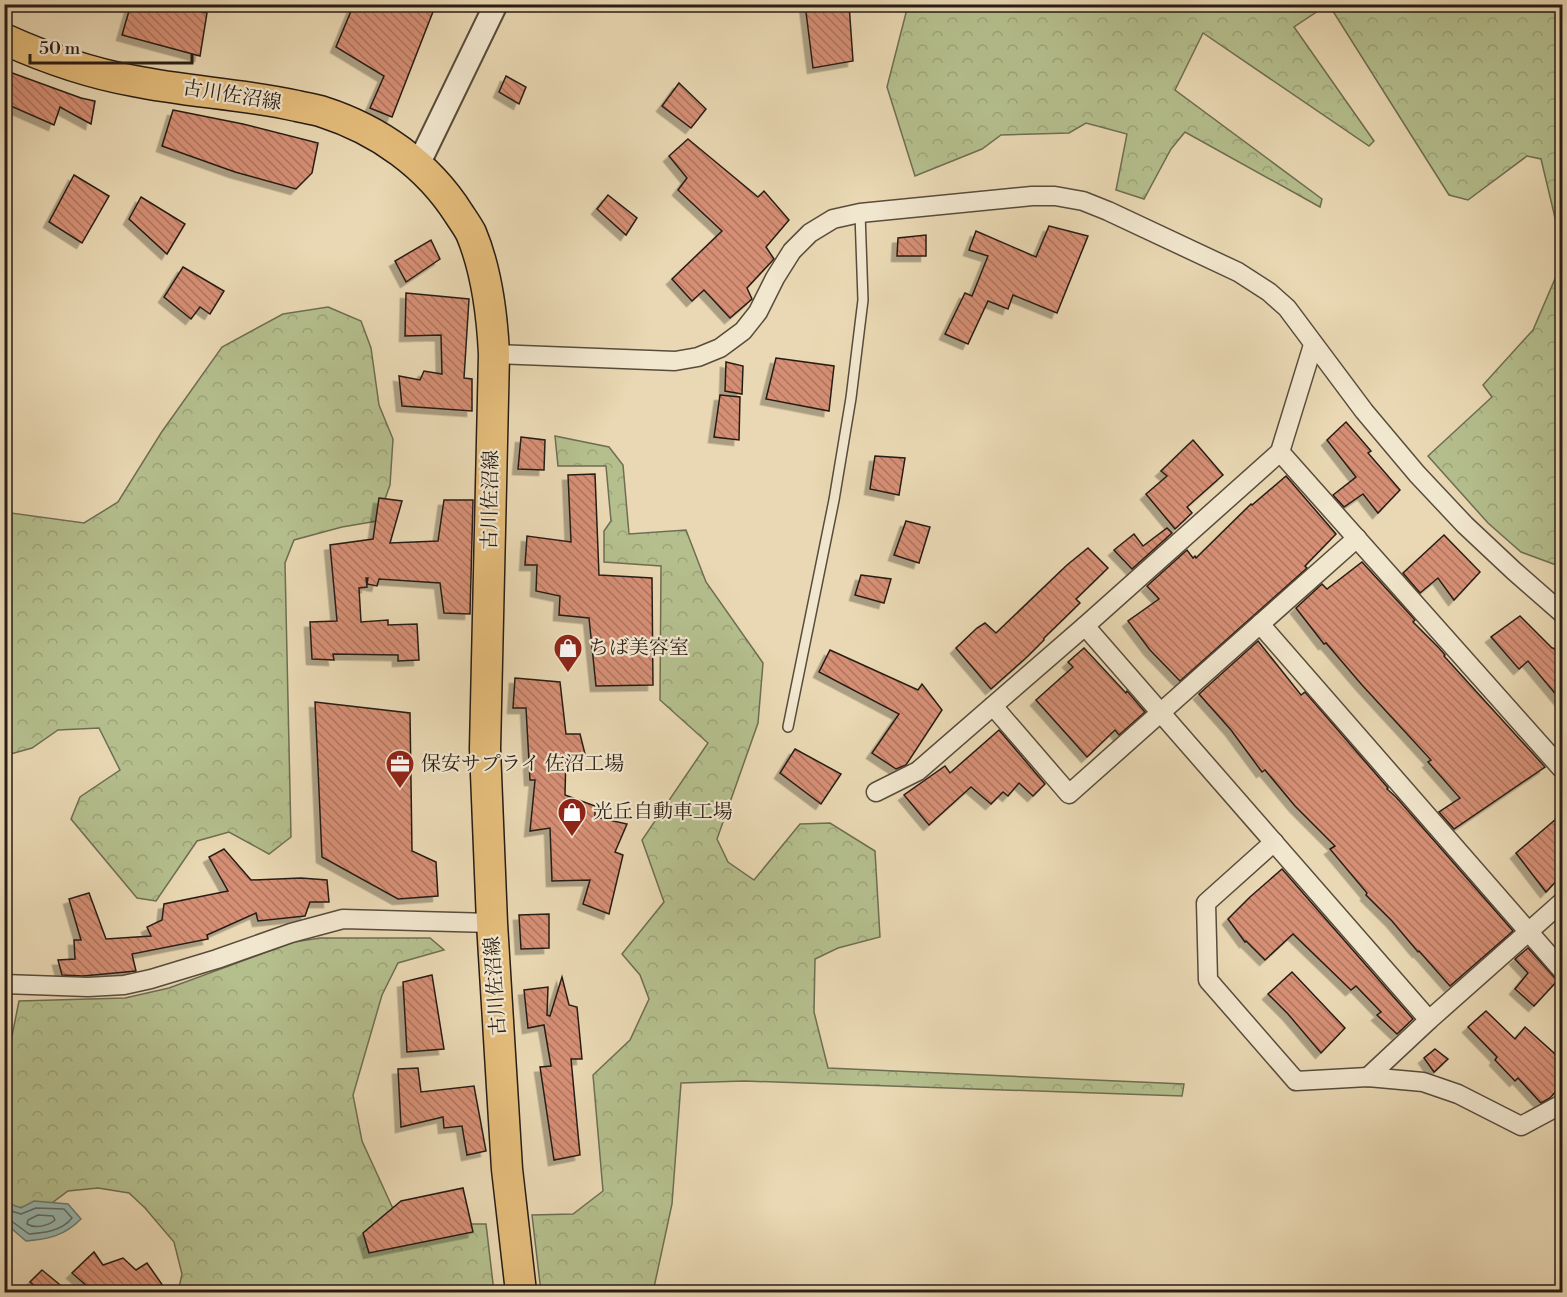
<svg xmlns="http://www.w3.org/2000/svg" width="1567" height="1297" font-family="'Libre Bodoni','Noto Serif JP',serif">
	<defs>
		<pattern id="forest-crowns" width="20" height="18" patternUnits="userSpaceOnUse" patternTransform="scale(1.5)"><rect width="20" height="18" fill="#b5bf8e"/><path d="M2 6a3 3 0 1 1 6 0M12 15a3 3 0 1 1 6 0" fill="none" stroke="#9ca47a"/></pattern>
		<pattern id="building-back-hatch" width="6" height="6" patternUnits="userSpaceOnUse" patternTransform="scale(1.5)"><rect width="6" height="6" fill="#d68f75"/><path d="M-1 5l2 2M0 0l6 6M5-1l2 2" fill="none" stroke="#ae745f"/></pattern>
		<filter id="shadow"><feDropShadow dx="-5.5" dy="5.5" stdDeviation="0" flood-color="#0004"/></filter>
	</defs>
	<rect width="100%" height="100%" fill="#e9d8b3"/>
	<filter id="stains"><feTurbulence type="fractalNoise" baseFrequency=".00333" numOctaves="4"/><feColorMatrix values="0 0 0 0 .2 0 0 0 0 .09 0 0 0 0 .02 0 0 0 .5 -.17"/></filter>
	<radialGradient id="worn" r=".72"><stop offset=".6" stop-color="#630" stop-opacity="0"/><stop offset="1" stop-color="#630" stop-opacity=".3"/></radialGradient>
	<!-- forest -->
	<g fill="url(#forest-crowns)" stroke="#6e6e52" stroke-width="1.5">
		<polygon points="908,5 1327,5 1294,27 1374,141 1369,146 1203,33 1175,90 1322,199 1320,207 1185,132 1171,149 1144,199 1116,190 1127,134 1086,123 1069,133 1001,135 982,149 915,176 887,87"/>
		<polygon points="1329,5 1562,5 1562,562 1559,566 1521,552 1488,523 1428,456 1492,397 1483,385 1533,330 1557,274 1557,226 1541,159 1527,156 1468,200 1449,195"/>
		<polygon points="328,307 361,321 371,348 379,405 393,439 390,485 377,521 342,527 294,540 285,563 291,837 269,854 229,832 197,841 156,901 137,898 71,819 80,797 120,770 99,728 58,730 32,748 7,755 5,755 4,512 84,523 118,502 161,433 222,347 283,314"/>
		<polygon points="555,436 609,447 623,465 629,534 686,530 706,582 763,663 758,723 717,839 728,862 754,880 800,824 830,823 875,851 880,937 838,948 815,959 814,1012 828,1068 1184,1084 1182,1096 744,1081 681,1083 672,1204 653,1292 541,1292 532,1215 573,1214 603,1191 593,1075 630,1040 649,999 640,975 622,954 664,902 642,840 708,743 660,700 661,566 604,562 604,531 611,521 606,466 558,466"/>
		<polygon points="320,938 430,938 444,950 398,963 382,995 353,1095 362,1141 400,1224 486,1224 494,1292 178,1292 182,1274 174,1242 145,1208 129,1193 98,1188 68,1191 20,1227 5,1224 5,1048 10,1046 19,1001 125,998 169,988 294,942"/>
	</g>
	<!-- water -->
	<path fill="#98b9b2" stroke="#6b7b73" stroke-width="1.5" d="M34,1201L68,1204L81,1219C64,1236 49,1239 26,1241L5,1223V1202L21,1208Z"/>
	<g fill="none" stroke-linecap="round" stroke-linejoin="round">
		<!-- shore -->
		<g stroke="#606b64" stroke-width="1.5">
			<path d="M4,1209L21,1214L36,1208L64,1209L72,1218C62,1231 43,1233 29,1234L10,1220L4,1219"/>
			<path d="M38,1215L53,1216L55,1220C48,1226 35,1229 27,1224L28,1220Z"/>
		</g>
	</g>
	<!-- building -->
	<g fill="url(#building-back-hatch)" stroke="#281d15" stroke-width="1.5" filter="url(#shadow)">
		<polygon points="131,4 169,4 207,13 200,56 122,35"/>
		<polygon points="354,4 436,4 392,117 370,108 384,76 336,47"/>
		<polygon points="805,4 849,4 853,61 813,68"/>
		<polygon points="4,70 81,98 95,101 91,124 60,107 54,125 4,103"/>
		<polygon points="506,76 526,87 519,104 499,92"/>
		<polygon points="679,83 706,109 691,128 662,106"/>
		<polygon points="173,110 243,124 318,143 312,173 296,189 235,172 162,146"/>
		<polygon points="688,139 758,197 764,191 789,220 766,247 774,259 747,288 752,299 730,318 704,290 692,301 672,279 722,231 678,190 687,178 669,156"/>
		<polygon points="74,175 109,196 82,243 49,222"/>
		<polygon points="608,195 637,218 626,235 597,209"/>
		<polygon points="141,197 185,224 167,254 129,219"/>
		<polygon points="1049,226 1088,236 1057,313 1013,295 1008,309 988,301 968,344 945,334 965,293 972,296 988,256 969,250 976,231 1036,257"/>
		<polygon points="926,235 926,256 897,256 898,238"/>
		<polygon points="431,240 440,259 406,282 395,261"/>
		<polygon points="183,267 224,291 210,314 200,307 191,319 164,297"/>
		<polygon points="406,293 469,299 464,378 472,379 472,411 402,406 399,376 420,380 424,371 442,374 441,335 405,336"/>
		<polygon points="776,358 834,366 829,411 766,399"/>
		<polygon points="726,362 743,366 742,394 725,391"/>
		<polygon points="720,395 740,397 739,440 714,437"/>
		<polygon points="1346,422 1371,451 1368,453 1400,490 1378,513 1363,494 1344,507 1333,495 1356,477 1327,440"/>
		<polygon points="521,437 545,440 544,470 518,469"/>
		<polygon points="1193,440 1223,475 1187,507 1192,513 1175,529 1146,494 1167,476 1161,471"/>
		<polygon points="875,456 905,458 899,495 870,489"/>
		<polygon points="595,474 599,575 652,578 653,685 596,686 589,618 559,615 560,596 536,591 537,565 525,565 527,536 571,542 568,475"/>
		<polygon points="1286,476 1336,534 1305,566 1307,568 1180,681 1150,650 1128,621 1159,599 1147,586 1187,550 1193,558 1195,556 1196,558 1251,504 1252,505"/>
		<polygon points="379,498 402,501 390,543 438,541 444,500 473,500 470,614 444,613 440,583 379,579 377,586 367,584 368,578 366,578 367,587 359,588 361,622 388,620 388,625 417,624 419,660 398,661 398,655 333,654 334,660 312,659 310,622 337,621 330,545 373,539"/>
		<polygon points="906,521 930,527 919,563 894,555"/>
		<polygon points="1167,528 1172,533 1132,569 1114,550 1134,534 1143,546"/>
		<polygon points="1444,535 1480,572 1454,600 1438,578 1420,593 1403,573"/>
		<polygon points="1088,548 1108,568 1076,599 1080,603 1044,638 1044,640 1027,657 991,689 956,648 977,628 985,623 996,633 1067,565"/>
		<polygon points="1362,562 1415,620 1413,622 1439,648 1445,655 1444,656 1545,767 1454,829 1439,812 1460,798 1428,762 1431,760 1362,685 1326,643 1324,644 1296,608 1322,584 1327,589"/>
		<polygon points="861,575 891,579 884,603 855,595"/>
		<polygon points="1520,616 1552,648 1553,648 1563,657 1563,703 1528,661 1519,669 1491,637"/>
		<polygon points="1258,641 1301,695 1305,692 1388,788 1387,789 1396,797 1513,931 1450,986 1419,951 1418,952 1392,921 1366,895 1367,893 1330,849 1335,846 1295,806 1265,770 1262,772 1231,730 1199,694"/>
		<polygon points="1084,648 1126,693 1127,691 1145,712 1119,735 1115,730 1087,757 1036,700 1073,667 1068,662"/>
		<polygon points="830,650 918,690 922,684 942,710 906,765 896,769 872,753 899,714 819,672"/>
		<polygon points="515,678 560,682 566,734 580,734 585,754 566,754 565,795 595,806 595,817 627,824 615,852 623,855 609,914 583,904 590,880 552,881 550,828 530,831 535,780 530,780 526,708 513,708"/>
		<polygon points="315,702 410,713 412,851 436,862 438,896 398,899 322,857"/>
		<polygon points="999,730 1045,784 1033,796 1019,783 1008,796 1003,792 991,804 971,787 929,825 904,795 945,766 950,773"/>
		<polygon points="795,749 841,774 821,804 780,773"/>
		<polygon points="1563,813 1563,874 1546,892 1516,853"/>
		<polygon points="224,849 251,880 301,878 327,880 329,902 310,902 305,916 258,921 256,913 207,935 208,939 132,954 136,971 83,976 62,975 58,960 75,959 74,940 81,940 69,899 89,893 106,939 151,936 147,927 162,920 164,904 228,891 209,857"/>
		<polygon points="1282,869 1413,1019 1397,1034 1377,1015 1381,1012 1356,986 1351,990 1293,934 1265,960 1246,941 1245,942 1228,919 1250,897"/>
		<polygon points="549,914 549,948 521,949 519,915"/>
		<polygon points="1528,948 1554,977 1558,980 1534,1006 1515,989 1528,973 1515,959"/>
		<polygon points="1292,972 1345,1028 1321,1053 1288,1014 1268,994"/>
		<polygon points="432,975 444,1049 407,1052 403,982"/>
		<polygon points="562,977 569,1005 577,1007 582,1059 571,1059 580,1155 554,1160 540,1067 551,1066 544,1025 528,1028 524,990 548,987 547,1015 550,1016"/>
		<polygon points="1486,1011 1515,1039 1525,1027 1554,1053 1563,1067 1563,1084 1550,1098 1541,1103 1518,1078 1515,1081 1495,1060 1497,1057 1468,1027"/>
		<polygon points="1435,1049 1448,1059 1434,1072 1424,1058"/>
		<polygon points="418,1068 421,1092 474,1086 486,1151 467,1155 462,1126 444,1128 443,1117 401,1127 398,1069"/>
		<polygon points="463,1188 473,1232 369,1253 363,1233 401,1201"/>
		<polygon points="94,1252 103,1265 123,1258 136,1270 147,1263 168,1293 95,1293 72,1273"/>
		<polygon points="42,1270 70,1293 43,1293 30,1282"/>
	</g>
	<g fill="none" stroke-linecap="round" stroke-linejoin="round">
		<!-- service casing -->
		<g stroke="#584c3c" stroke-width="12">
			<polyline id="service" points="788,727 834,500 851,398 863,300 860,213"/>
		</g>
		<!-- minor casing -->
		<g stroke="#584c3c" stroke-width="21">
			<g id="minor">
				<polyline points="494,354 675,361 698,357 720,348 743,331 758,312 775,278 792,251 810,233 833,219 860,213 1032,196 1055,196 1083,201 1108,211 1238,272 1269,292 1287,308 1364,411 1417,474 1465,525 1514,571 1562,613"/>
				<polyline points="1280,452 1562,769"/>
				<polyline points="1260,624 1562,970"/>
				<polyline points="1085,626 1429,1020"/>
				<polyline points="993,706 1069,794 1357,538"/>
				<polyline points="876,792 918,771 1085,626 1280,452 1313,345"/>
				<polyline points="1274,842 1206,903 1208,980 1296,1081 1368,1077 1423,1082 1458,1094 1521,1126 1562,1104"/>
				<polyline points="4,984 88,987 124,985 151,979 217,959 291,933 343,919 492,923"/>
				<polyline points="1368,1077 1429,1020 1562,902"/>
			</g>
		</g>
		<!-- tertiary casing -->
		<g stroke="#584c3c" stroke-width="26">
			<polyline id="tertiary" points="418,165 496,4"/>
		</g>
		<!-- primary casing -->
		<g stroke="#281d15" stroke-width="33">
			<path id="primary" d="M4,39C46,58 89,73 134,81C188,92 243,94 297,106C305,108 315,109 323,112C379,130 428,165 459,214C463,220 468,227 471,233C487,271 492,313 494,354L485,749L492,923L507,1169L521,1292"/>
		</g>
		<!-- service -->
		<use href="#service" stroke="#f1e6ce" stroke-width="9"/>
		<!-- minor -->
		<use href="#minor" stroke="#f1e6ce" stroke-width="18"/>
		<!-- tertiary -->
		<use href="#tertiary" stroke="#f1e6ce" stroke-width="22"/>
		<!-- primary -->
		<use href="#primary" stroke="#e4bc7a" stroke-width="30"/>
	</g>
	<!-- icons -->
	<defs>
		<g id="shop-pin" transform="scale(1.5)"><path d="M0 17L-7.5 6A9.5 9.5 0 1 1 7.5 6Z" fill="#8f2418" stroke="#f1e6ce"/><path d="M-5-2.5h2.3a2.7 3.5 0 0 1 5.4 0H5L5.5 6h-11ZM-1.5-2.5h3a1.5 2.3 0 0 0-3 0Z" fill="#fff"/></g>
		<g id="office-pin" transform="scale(1.5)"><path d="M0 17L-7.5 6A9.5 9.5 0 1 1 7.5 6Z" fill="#8f2418" stroke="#f1e6ce"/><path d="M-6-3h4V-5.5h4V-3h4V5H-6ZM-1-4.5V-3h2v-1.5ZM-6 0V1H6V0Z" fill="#fff"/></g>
	</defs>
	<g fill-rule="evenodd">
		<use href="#shop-pin" x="568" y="648"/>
		<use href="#office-pin" x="400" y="764"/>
		<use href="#shop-pin" x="572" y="812"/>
	</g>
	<g text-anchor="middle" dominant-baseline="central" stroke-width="4.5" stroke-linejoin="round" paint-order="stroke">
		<!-- street labels -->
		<g font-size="20" fill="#281d15" stroke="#f1e6ce">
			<text transform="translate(232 96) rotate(9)">古川佐沼線</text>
			<text transform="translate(491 500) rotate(-89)">古川佐沼線</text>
			<text transform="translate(496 986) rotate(-94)">古川佐沼線</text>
		</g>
		<!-- poi labels -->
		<g font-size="20" fill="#281d15" stroke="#f1e6ce" text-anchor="start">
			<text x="589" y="648">ちば美容室</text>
			<text x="421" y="764">保安サプライ 佐沼工場</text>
			<text x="593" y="812">光丘自動車工場</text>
		</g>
	</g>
	<!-- margin -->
	<rect width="1567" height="1297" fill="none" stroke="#e9d8b3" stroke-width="24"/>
	<rect x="6" y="6" width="1555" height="1285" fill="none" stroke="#281d15" stroke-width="3"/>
	<rect x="12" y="12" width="1543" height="1273" fill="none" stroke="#281d15" stroke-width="1.5"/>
	<!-- scale -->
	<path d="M30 54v9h162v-9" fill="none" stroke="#281d15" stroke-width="3"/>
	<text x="39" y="54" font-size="18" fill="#281d15" stroke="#f1e6ce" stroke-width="4.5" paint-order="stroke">50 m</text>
	<rect width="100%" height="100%" filter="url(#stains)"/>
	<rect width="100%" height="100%" fill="url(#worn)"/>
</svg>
